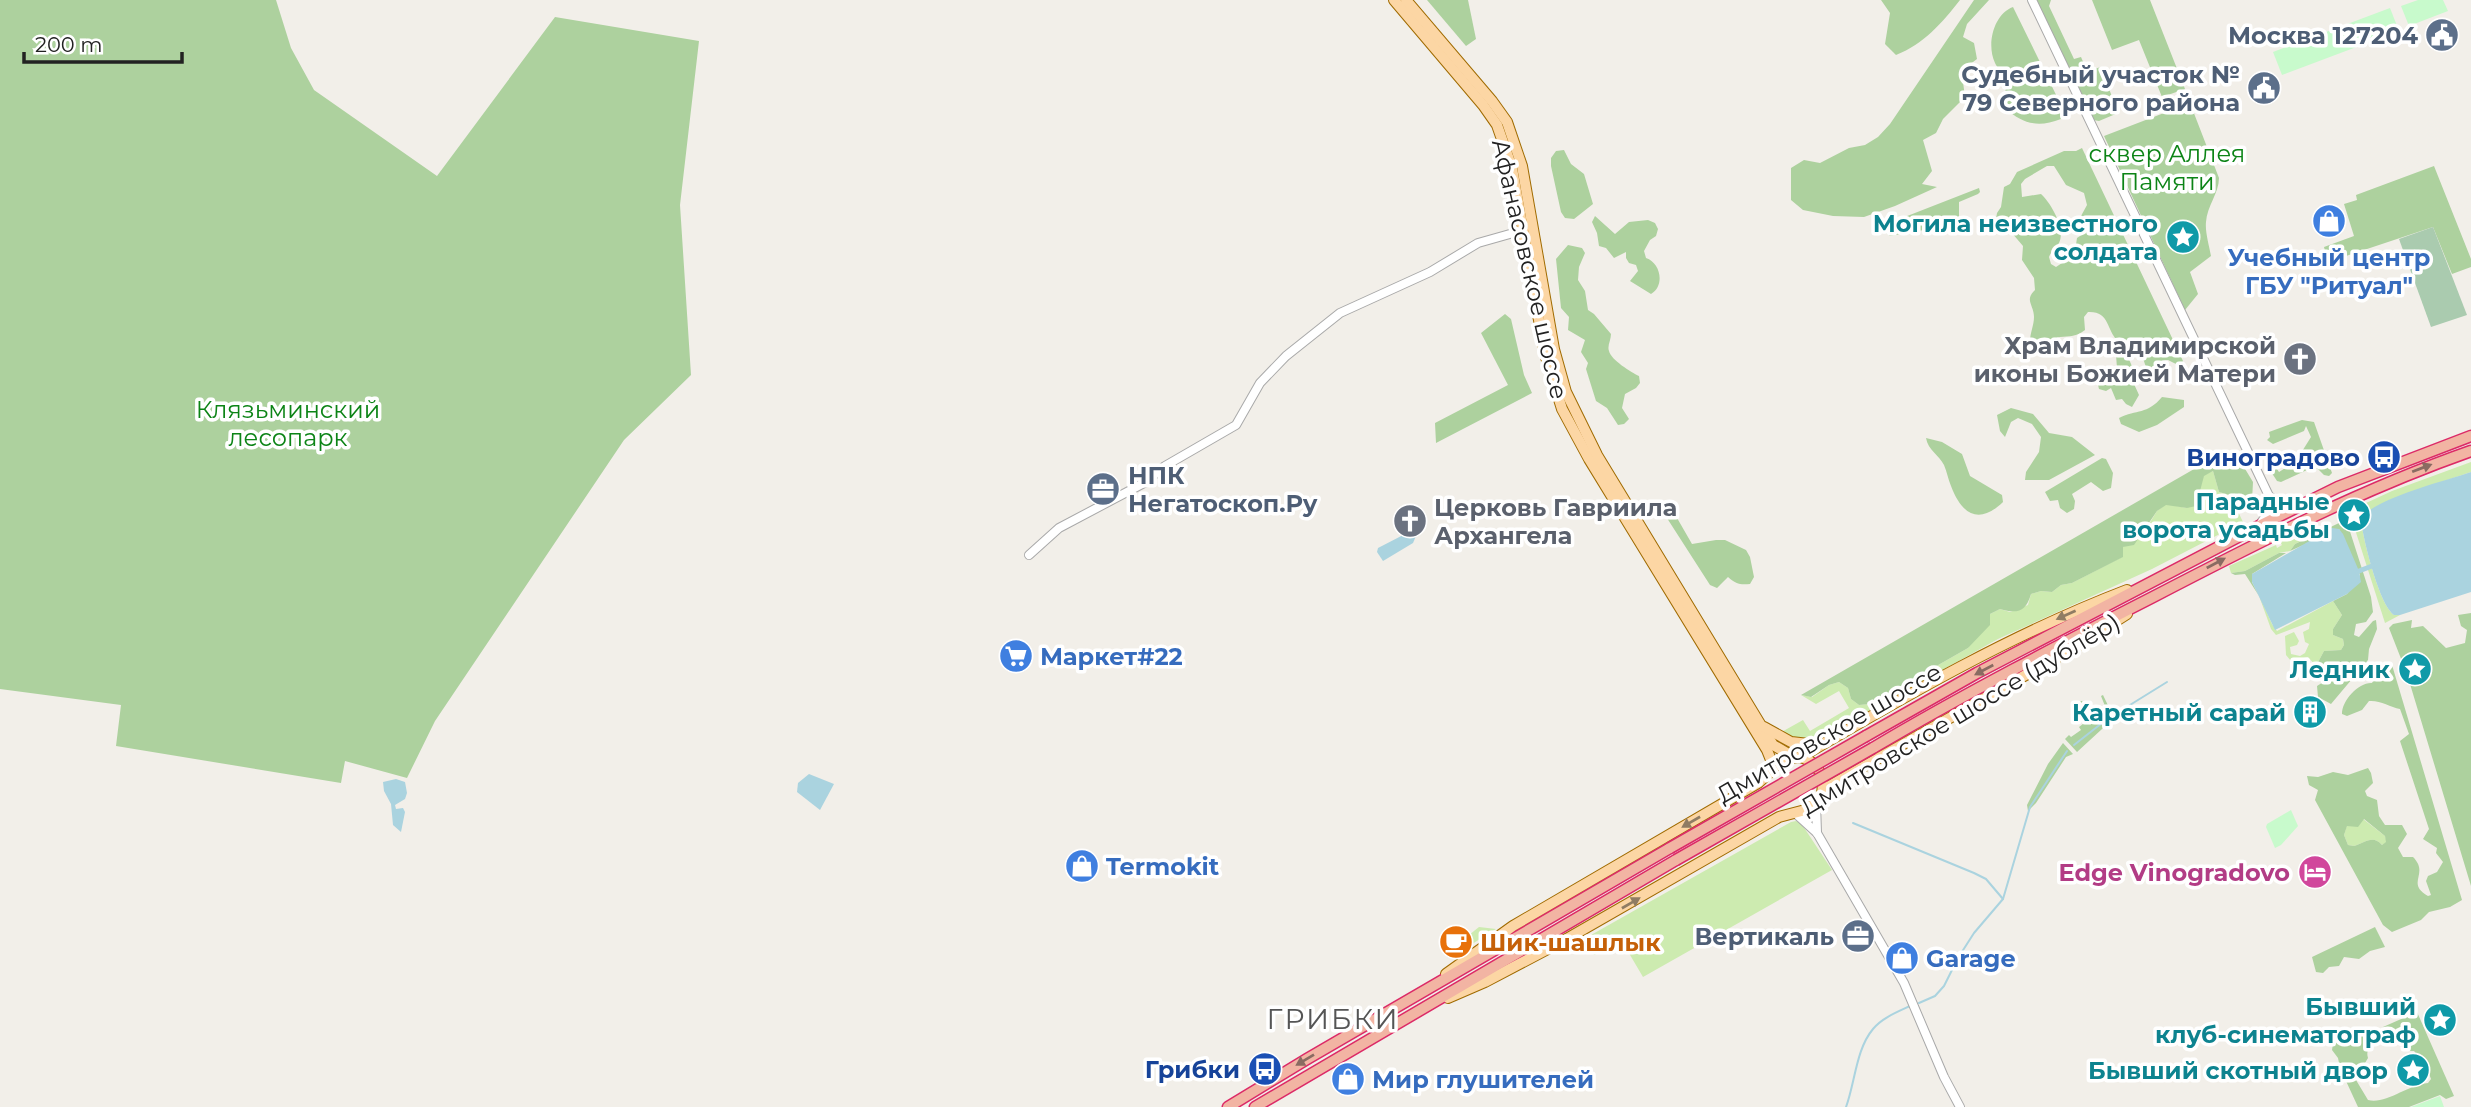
<svg xmlns="http://www.w3.org/2000/svg" width="2471" height="1107" font-family="Montserrat,sans-serif">
	<rect width="100%" height="100%" fill="#f2efe9"/>
	<!-- grass -->
	<g fill="#cdebb0">
		<path d="M2471,462V472L2403,495L2361,518C2362,537 2378,597 2390,611C2394,616 2393,615 2400,615L2385,623L2352,520L2353,509L2392,491Z"/>
		<polygon points="2213,471 2219,492 2230,495 2243,522 2152,569 1998,639 1813,742 1796,741 1778,734 1803,720 1810,731 1849,708 1839,691 1816,704 1801,695 1812,697 1829,685 1839,682 1848,688 1851,699 1859,705 1870,704 1968,648 1990,614 2000,609 2010,612 2028,605 2031,594 2041,591 2052,592 2061,585 2072,583 2122,557 2123,547 2141,537 2157,511 2166,504 2187,508 2204,475"/>
		<polygon points="2315,526 2319,532 2295,544 2290,551 2279,553 2245,571 2231,573 2229,566 2276,545 2277,548 2282,545 2280,542"/>
		<polygon points="2258,593 2272,624 2277,631 2333,601 2342,615 2333,629 2333,635 2343,639 2344,645 2341,650 2324,651 2316,666 2308,657 2291,661 2286,655 2285,636 2294,632 2299,641 2297,645 2290,647 2291,654 2300,656 2305,653 2309,644 2305,642 2303,632 2309,629 2310,622 2276,635 2271,629"/>
		<path d="M2363,819L2385,836L2387,842L2382,845C2373,834 2364,843 2354,846L2348,845L2344,835L2347,825Z"/>
		<polygon points="1796,821 1801,823 1832,870 1643,977 1623,943 1594,955 1587,942 1591,935 1791,822"/>
		<polygon points="1479,927 1496,929 1472,944 1469,935"/>
	</g>
	<!-- forest -->
	<g fill="#add19e" fill-rule="evenodd">
		<polygon points="0,0 276,0 291,48 314,90 437,176 555,17 699,41 680,205 691,375 624,440 435,721 407,778 345,761 341,783 116,746 121,705 0,689"/>
		<polygon points="1427,0 1468,0 1476,39 1466,46"/>
		<path d="M1881,0H1960C1942,23 1924,44 1896,55L1885,44L1890,13Z"/>
		<polygon points="1974,0 1989,0 1967,24 1963,37 1974,43 1977,59 1965,68 1963,82 1965,97 1943,119 1936,133 1923,140 1932,171 1922,184 1937,187 1895,206 1864,217 1833,216 1803,210 1791,200 1791,168 1804,160 1820,163 1849,148 1865,145 1878,137 1890,124"/>
		<polygon points="2035,0 2051,0 2049,6 2074,59 2081,57 2087,71 2101,67 2118,113 2099,121 2093,120"/>
		<polygon points="2092,0 2150,0 2185,89 2162,97 2139,40 2112,50"/>
		<path d="M2013,7L2062,107L2061,119C2038,128 2023,124 2005,108L2006,76C2002,72 1997,68 1995,63C1986,44 1994,14 2013,7Z"/>
		<path d="M2190,103L2219,178C2219,193 2207,206 2206,222C2205,232 2209,245 2211,256L2190,272L2198,294L2185,310L2104,136Z"/>
		<path d="M2082,148L2183,361L2180,366L2168,360L2161,361L2155,372L2148,371C2144,364 2143,355 2139,350C2133,343 2124,347 2118,341C2106,330 2110,311 2088,312L2084,317L2085,330C2076,337 2070,336 2060,337C2054,338 2049,343 2042,344L2030,341C2030,333 2034,325 2034,317C2034,305 2024,300 2035,290L2034,278L2022,260L2023,246L2006,226L2000,224L1996,219L1997,213L2001,207L2004,187L2010,184L2017,172L2064,151H2076ZM2047,166H2054L2066,185L2084,193L2087,205L2081,216L2083,234L2077,238L2075,251L2064,257L2062,263L2056,267L2051,264L2049,257C2051,251 2056,249 2059,243C2066,229 2051,203 2041,194L2022,197L2021,184L2025,179Z"/>
		<polygon points="1564,150 1571,164 1584,174 1593,204 1574,219 1565,218 1561,212 1551,166 1551,158 1556,151"/>
		<polygon points="2434,166 2471,259 2471,267 2452,274 2433,227 2328,262 2324,247 2354,236 2344,204 2357,200 2356,195"/>
		<polygon points="1979,188 1980,192 1978,194 1959,202 1959,221 1942,229 1935,228 1890,236 1879,227"/>
		<path d="M1595,216L1615,234L1629,222L1648,220L1655,223L1658,229L1656,236L1650,240L1644,251L1646,258C1661,263 1665,286 1651,294L1630,281L1638,271L1636,265L1629,263L1626,258V252L1614,258L1606,248L1599,246L1597,233L1592,222Z"/>
		<path d="M1568,245L1582,248L1585,253L1579,267L1578,280L1585,291L1588,310L1594,314L1611,334C1611,340 1607,346 1609,351C1611,360 1631,372 1639,376L1640,383L1636,388L1625,394L1622,408L1629,419L1624,424L1618,425L1607,408L1596,401L1586,369L1588,363L1581,352L1585,340L1568,330L1569,317L1561,308L1556,259Z"/>
		<polygon points="1505,314 1511,319 1524,375 1532,393 1436,443 1435,423 1508,385 1481,333"/>
		<polygon points="2123,354 2128,357 2137,378 2134,384 2139,395 2132,407 2126,404 2122,399 2116,400 2111,388 2106,391 2099,389 2096,376 2098,370 2105,369 2111,371 2117,368 2116,355"/>
		<path d="M2162,397L2184,400V407L2157,425L2139,432L2121,424L2119,418C2137,409 2147,415 2162,397Z"/>
		<polygon points="2011,408 2033,414 2049,433 2072,437 2095,455 2049,480 2025,480 2026,472 2039,452 2041,437 2032,424 2018,418 2011,422 2005,437 2000,431 1997,415"/>
		<polygon points="2302,420 2314,422 2332,473 2329,476 2324,475 2318,469 2307,470 2281,482 2277,481 2266,464 2271,460 2279,472 2296,461 2311,437 2306,426 2304,431 2273,444 2267,440 2270,437 2269,432"/>
		<path d="M1926,438L1942,442L1962,454L1970,476L2002,495L2003,502C1979,525 1962,515 1951,486C1948,479 1947,472 1944,465C1939,455 1928,450 1926,438Z"/>
		<path d="M2236,454L2253,482L2252,501L2243,506L2230,495L2219,492L2213,471L2204,476L2196,506L2187,508L2166,505L2157,511L2134,545L2123,547V557L2072,583L2061,585L2052,592L2041,591L2031,594C2026,612 2017,614 2000,609L1990,614V625L1968,648L1870,704L1859,705L1851,699L1848,688L1839,682L1829,685L1811,697L1801,695L2215,457Z"/>
		<polygon points="2102,458 2106,459 2113,473 2111,488 2103,491 2091,482 2072,494 2075,501 2074,509 2067,513 2060,508 2058,500 2050,501 2045,492"/>
		<path d="M1665,509L1673,511L1692,544L1716,540H1725L1746,550L1750,557L1754,577L1750,584C1740,585 1736,584 1728,577L1717,588L1710,585L1665,515Z"/>
		<polygon points="2338,514 2346,519 2371,597 2373,612 2366,622 2356,624 2354,635 2359,637 2373,621 2376,620 2377,629 2369,649 2368,660 2331,704 2318,697 2317,686 2331,677 2327,673 2317,671 2316,666 2324,651 2341,650 2344,645 2343,639 2333,635 2333,629 2342,615 2333,601 2347,594 2360,575 2339,529 2290,551 2295,544 2339,523"/>
		<polygon points="2279,553 2286,553 2252,574 2252,582 2259,596 2245,574 2235,575 2231,573 2245,571"/>
		<polygon points="2471,613 2471,886 2407,674 2389,628 2393,624 2412,620 2411,628 2423,626 2446,648 2465,643 2467,630 2461,626 2458,615"/>
		<path d="M2392,665L2462,900L2450,907L2429,912L2421,920L2392,932L2383,925L2315,800L2318,790L2309,785L2307,776L2318,777L2333,772L2348,775L2368,768L2371,773L2373,783L2365,791L2367,796L2377,800L2379,816L2385,825H2402L2407,834L2398,848L2403,857H2413C2430,874 2405,883 2428,896L2431,895L2426,881L2428,876L2437,872L2443,862L2436,853L2437,848L2423,839L2429,829L2400,741L2409,734L2400,709C2390,707 2380,700 2369,701L2362,710L2347,716L2342,714C2342,700 2359,682 2372,683L2377,674ZM2364,819L2385,836L2386,842L2382,845C2373,834 2364,843 2354,846L2348,845L2344,835L2347,826L2358,827Z"/>
		<polygon points="2103,695 2114,718 2077,752 2065,739 2069,735 2071,737 2081,730 2079,727 2092,717 2080,701 2082,701 2093,715 2105,706 2101,696"/>
		<polygon points="2063,743 2073,754 2066,757 2036,803 2028,811 2027,805 2048,764"/>
		<polygon points="2375,927 2385,947 2370,951 2359,959 2344,957 2339,966 2329,967 2323,973 2316,972 2312,957"/>
		<path d="M2417,1012L2454,1096L2446,1099L2440,1095L2409,1107H2358L2340,1068L2338,1058L2332,1050L2333,1044L2364,1032H2369C2373,1042 2365,1049 2368,1058L2365,1063L2355,1068L2356,1080L2368,1100C2385,1105 2407,1085 2428,1083L2431,1079L2425,1063L2414,1051H2408L2405,1048V1037L2402,1034L2382,1042L2380,1036L2383,1027Z"/>
	</g>
	<!-- cemetery -->
	<polygon fill="#aacbaf" points="2433,227 2467,315 2431,327 2399,239"/>
	<!-- park -->
	<g fill="#c8facc">
		<polygon points="2418,0 2443,0 2448,11 2409,26 2401,6"/>
		<polygon points="2390,8 2399,31 2282,75 2273,52"/>
		<polygon points="2291,810 2298,826 2281,845 2275,848 2266,827 2267,824"/>
		<polygon points="2440,1096 2444,1107 2411,1107"/>
	</g>
	<!-- water -->
	<g fill="#aad3df">
		<path d="M2471,472V592L2400,615C2393,615 2394,616 2390,611C2378,597 2362,537 2361,518C2376,498 2445,481 2471,472Z"/>
		<polygon points="2332,528 2339,529 2343,534 2359,571 2361,582 2347,594 2275,630 2252,582 2252,574"/>
		<polygon points="1409,532 1416,536 1413,543 1383,561 1377,552 1378,548"/>
		<polygon points="809,774 834,784 820,810 797,792 798,783"/>
		<polygon points="396,779 405,782 407,793 405,799 395,805 396,809 403,808 405,812 401,832 393,825 391,804 384,791 383,782"/>
	</g>
	<g fill="none" stroke-linecap="round" stroke-linejoin="round">
		<!-- stream -->
		<g stroke="#aad3df" stroke-width="2">
			<polyline points="2117,713 2167,682"/>
			<polyline points="2074,745 2111,716"/>
			<polyline points="1853,823 1974,873 1986,879 2003,899"/>
			<polyline points="1919,1003 1935,996 1944,986 1958,958 1974,933 2003,899 2030,807 2067,751"/>
			<path d="M1846,1107C1855,1083 1856,1049 1873,1029C1882,1018 1897,1012 1910,1006"/>
		</g>
		<!-- canal -->
		<polyline stroke="#aad3df" stroke-width="5" points="2359,571 2372,566"/>
		<!-- tertiary casing -->
		<g stroke="#a9a9a9" stroke-width="10">
			<g id="tertiary">
				<polyline points="2032,0 2269,496 2281,503 2301,503"/>
				<polyline points="2260,524 2271,509 2269,496"/>
				<polyline points="1029,555 1059,528 1144,483 1165,466 1236,425 1260,383 1286,356 1340,313 1430,272 1478,243 1524,230"/>
				<polyline points="1816,803 1817,833"/>
				<polyline points="1795,813 1817,833 1904,983 1944,1077 1960,1107"/>
			</g>
		</g>
		<!-- primary casing -->
		<g stroke="#a06b00" stroke-width="12">
			<g id="primary">
				<polyline points="1394,0 1483,105 1497,125 1512,168 1545,354 1562,409 1589,459 1767,750 1771,760 1771,770"/>
				<polyline points="1406,0 1492,101 1507,122 1522,166 1554,349 1566,392 1597,455 1768,737 1773,745 1792,756"/>
				<polyline points="1764,727 1791,742 1818,745"/>
				<path d="M1801,757C1818,763 1825,776 1822,793"/>
				<path d="M1771,770L1782,759L1801,757C1907,695 2012,634 2127,590"/>
				<polyline points="1446,974 1513,926 1758,783 1769,773"/>
				<polyline points="1448,998 1485,982 1563,941 1779,817 1809,809 1831,785 2077,646 2127,614"/>
			</g>
		</g>
		<!-- trunk casing -->
		<g stroke="#dc2a67" stroke-width="13">
			<g id="trunk">
				<polyline points="1866,736 1977,673 2257,527 2338,487 2471,436"/>
				<path d="M1873,748C1964,694 2059,645 2153,597C2257,543 2360,490 2471,451"/>
				<polyline points="1228,1107 1307,1059 1670,848"/>
				<polyline points="1255,1107 1676,860"/>
			</g>
		</g>
		<!-- tertiary -->
		<use href="#tertiary" stroke="#fff" stroke-width="8"/>
		<!-- primary -->
		<use href="#primary" stroke="#fcd6a4" stroke-width="10"/>
		<!-- trunk -->
		<use href="#trunk" stroke="#f2b4a3" stroke-width="10"/>
		<!-- trunk-bridge casing -->
		<g stroke="#dc2a67" stroke-width="13" stroke-linecap="butt">
			<g id="trunk-bridge">
				<polyline points="1670,848 1866,736"/>
				<polyline points="1676,860 1873,748"/>
			</g>
		</g>
		<!-- trunk-bridge -->
		<use href="#trunk-bridge" stroke="#f2b4a3" stroke-width="10"/>
	</g>
	<!-- one-way arrows -->
	<defs><path id="oneway-solid" d="M-6-.8H1V-3.2L6.5 0L1 3.2V.8H-6Z" transform="scale(1.75)"/></defs>
	<g fill="#8a6b62">
		<use href="#oneway-solid" transform="translate(2422 468) rotate(-21)"/>
		<use href="#oneway-solid" transform="translate(2216 563) rotate(-28)"/>
		<use href="#oneway-solid" transform="translate(1984 670) rotate(152)"/>
		<use href="#oneway-solid" transform="translate(1305 1060) rotate(149)"/>
	</g>
	<g fill="#8f7c63">
		<use href="#oneway-solid" transform="translate(2066 615) rotate(156)"/>
		<use href="#oneway-solid" transform="translate(1691 822) rotate(150)"/>
		<use href="#oneway-solid" transform="translate(1631 903) rotate(-30)"/>
	</g>
	<!-- icons -->
	<defs>
		<g id="civic-disc" transform="scale(1.75)"><circle r="9.5" fill="#5c6f8a" stroke="#fff"/><path d="M-.6-6.5H3V-4.5H.6V-3L4-1V1h2V6H-6V1h2V-1L-.6-3ZM-1.2 2.5V6h2.4V2.5Z" fill="#fff"/></g>
		<g id="shop-disc" transform="scale(1.75)"><circle r="9.5" fill="#3f7fe0" stroke="#fff"/><path d="M-5-2.5h2.3a2.7 3.5 0 0 1 5.4 0H5L5.5 6h-11ZM-1.5-2.5h3a1.5 2.3 0 0 0-3 0Z" fill="#fff"/></g>
		<g id="sight-disc" transform="scale(1.75)"><circle r="9.5" fill="#0f9aa8" stroke="#fff"/><path d="M0-6L1.8-2.2L6-1.7L2.9 1.2L3.7 5.4L0 3.3L-3.7 5.4L-2.9 1.2L-6-1.7L-1.8-2.2Z" fill="#fff"/></g>
		<g id="church-disc" transform="scale(1.75)"><circle r="9.5" fill="#6b7280" stroke="#fff"/><path d="M-1.2-6h2.4v3.5h3.3v2.4h-3.3V6h-2.4V-.1h-3.3v-2.4h3.3Z" fill="#fff"/></g>
		<g id="bus-disc" transform="scale(1.75)"><circle r="9.5" fill="#1a4fb4" stroke="#fff"/><path d="M-5-6H5V4H4V6H2V4H-2V6H-4V4H-5ZM-3.5-4V0h7V-4ZM-3.5 1.2v1.5H-2V1.2ZM2 1.2v1.5H3.5V1.2Z" fill="#fff"/></g>
		<g id="office-disc" transform="scale(1.75)"><circle r="9.5" fill="#5c6f8a" stroke="#fff"/><path d="M-6-3h4V-5.5h4V-3h4V5H-6ZM-1-4.5V-3h2v-1.5ZM-6 0V1H6V0Z" fill="#fff"/></g>
		<g id="supermarket-disc" transform="scale(1.75)"><circle r="9.5" fill="#3f7fe0" stroke="#fff"/><path d="M-6-5.5h2.5l.6 2H6L4.5 2H-2.5L-4.4-4H-6ZM-1.5 3.2a1.3 1.3 0 1 0 .1 0ZM3 3.2a1.3 1.3 0 1 0 .1 0Z" fill="#fff"/></g>
		<g id="building-disc" transform="scale(1.75)"><circle r="9.5" fill="#0f9aa8" stroke="#fff"/><path d="M-4-6H4V6H1V3H-1V6H-4ZM-2.5-4.3h1.7v1.8h-1.7ZM.8-4.3h1.7v1.8H.8ZM-2.5-1h1.7V.8h-1.7ZM.8-1h1.7V.8H.8Z" fill="#fff"/></g>
		<g id="hotel-disc" transform="scale(1.75)"><circle r="9.5" fill="#d1479c" stroke="#fff"/><path d="M-6-4.5h1.5V1H6V5H4.5V3h-9V5H-6ZM-4 0a1.8 1.8 0 1 1 3.6 0ZM.5 0V-2.5h3Q6-2.5 6 0Z" fill="#fff"/></g>
		<g id="cafe-disc" transform="scale(1.75)"><circle r="9.5" fill="#e8710a" stroke="#fff"/><path d="M-5.5-4.5H6V0H3Q3 3.5 0 3.5H-2.5Q-5.5 3.5-5.5 0ZM3-3.2v2h1.7v-2ZM-6 4.5H4V6H-6Z" fill="#fff"/></g>
	</defs>
	<g fill-rule="evenodd">
		<use href="#civic-disc" x="2442" y="35"/>
		<use href="#civic-disc" x="2264" y="88"/>
		<use href="#shop-disc" x="2329" y="221"/>
		<use href="#sight-disc" x="2183" y="237"/>
		<use href="#church-disc" x="2300" y="359"/>
		<use href="#bus-disc" x="2384" y="457"/>
		<use href="#office-disc" x="1103" y="489"/>
		<use href="#sight-disc" x="2354" y="515"/>
		<use href="#church-disc" x="1410" y="521"/>
		<use href="#supermarket-disc" x="1016" y="656"/>
		<use href="#sight-disc" x="2415" y="669"/>
		<use href="#building-disc" x="2310" y="712"/>
		<use href="#shop-disc" x="1082" y="866"/>
		<use href="#hotel-disc" x="2315" y="872"/>
		<use href="#office-disc" x="1858" y="936"/>
		<use href="#cafe-disc" x="1456" y="942"/>
		<use href="#shop-disc" x="1902" y="958"/>
		<use href="#sight-disc" x="2440" y="1020"/>
		<use href="#bus-disc" x="1265" y="1069"/>
		<use href="#sight-disc" x="2413" y="1070"/>
		<use href="#shop-disc" x="1348" y="1079"/>
	</g>
	<g text-anchor="middle" dominant-baseline="central" stroke-width="7" stroke-linejoin="round" paint-order="stroke">
		<!-- service labels -->
		<g font-size="24" font-weight="bold" fill="#4e5e75" stroke="#fff" text-anchor="end">
			<text x="2418" y="35">Москва 127204</text>
			<text x="2240" y="74">Судебный участок №<tspan x="2240" dy="28">79 Северного района</tspan></text>
			<text x="1128" y="475" text-anchor="start">НПК<tspan x="1128" dy="28">Негатоскоп.Ру</tspan></text>
			<text x="1834" y="936">Вертикаль</text>
		</g>
		<!-- park labels -->
		<g font-size="24" fill="#0c8416" stroke="#fff">
			<text x="2167" y="153">сквер Аллея<tspan x="2167" dy="28">Памяти</tspan></text>
			<text x="288" y="409">Клязьминский<tspan x="288" dy="28">лесопарк</tspan></text>
		</g>
		<!-- culture labels -->
		<g font-size="24" font-weight="bold" fill="#0d838f" stroke="#fff" text-anchor="end">
			<text x="2158" y="223">Могила неизвестного<tspan x="2158" dy="28">солдата</tspan></text>
			<text x="2330" y="501">Парадные<tspan x="2330" dy="28">ворота усадьбы</tspan></text>
			<text x="2390" y="669">Ледник</text>
			<text x="2286" y="712">Каретный сарай</text>
			<text x="2416" y="1006">Бывший<tspan x="2416" dy="28">клуб-синематограф</tspan></text>
			<text x="2388" y="1070">Бывший скотный двор</text>
		</g>
		<!-- shop labels -->
		<g font-size="24" font-weight="bold" fill="#366cbe" stroke="#fff" text-anchor="start">
			<text x="2329" y="257" text-anchor="middle">Учебный центр<tspan x="2329" dy="28">ГБУ "Ритуал"</tspan></text>
			<text x="1040" y="656">Маркет#22</text>
			<text x="1106" y="866">Termokit</text>
			<text x="1926" y="958">Garage</text>
			<text x="1372" y="1079">Мир глушителей</text>
		</g>
		<!-- street labels -->
		<g font-size="24" fill="#222" stroke="#fff">
			<text transform="translate(1530 269) rotate(77)">Афанасовское шоссе</text>
			<text transform="translate(1960 714) rotate(-31)">Дмитровское шоссе (дублёр)</text>
			<text transform="translate(1829 733) rotate(-30)">Дмитровское шоссе</text>
		</g>
		<!-- worship labels -->
		<g font-size="24" font-weight="bold" fill="#5b616d" stroke="#fff" text-anchor="end">
			<text x="2276" y="345">Храм Владимирской<tspan x="2276" dy="28">иконы Божией Матери</tspan></text>
			<text x="1434" y="507" text-anchor="start">Церковь Гавриила<tspan x="1434" dy="28">Архангела</tspan></text>
		</g>
		<!-- transit labels -->
		<g font-size="24" font-weight="bold" fill="#164399" stroke="#fff" text-anchor="end">
			<text x="2360" y="457">Виноградово</text>
			<text x="1240" y="1069">Грибки</text>
		</g>
		<!-- hotel labels -->
		<g font-size="24" font-weight="bold" fill="#b23c85" stroke="#fff" text-anchor="end">
			<text x="2290" y="872">Edge Vinogradovo</text>
		</g>
		<!-- food labels -->
		<g font-size="24" font-weight="bold" fill="#c56008" stroke="#fff" text-anchor="start">
			<text x="1480" y="942">Шик-шашлык</text>
		</g>
		<!-- quarter labels -->
		<g font-size="28" letter-spacing="2" fill="#555" stroke="#fff">
			<text x="1333" y="1019">ГРИБКИ</text>
		</g>
	</g>
	<!-- scale -->
	<path d="M24 52v10h158v-10" fill="none" stroke="#222222" stroke-width="3.5"/>
	<text x="35" y="52" font-size="21" fill="#222222" stroke="#ffffff" stroke-width="5" paint-order="stroke">200 m</text>
</svg>
